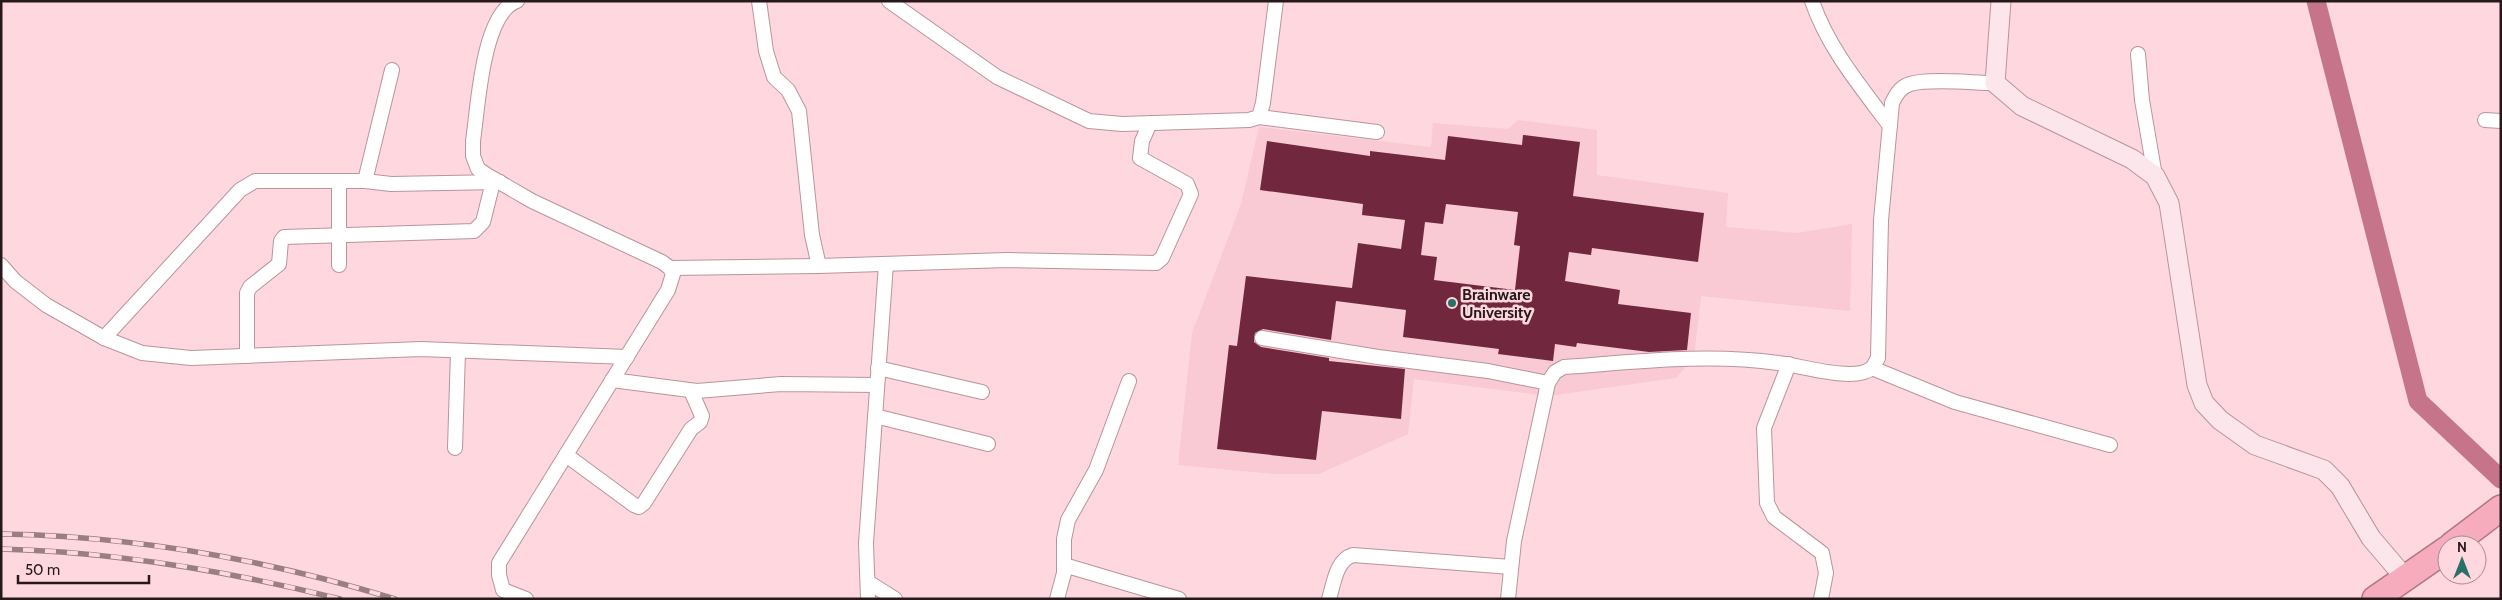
<svg xmlns="http://www.w3.org/2000/svg" width="2502" height="600" font-family="Cabin,sans-serif">
	<rect width="100%" height="100%" fill="#ffd7df"/>
	<!-- built -->
	<polygon fill="#f9c9d4" points="1518,120 1597,130 1597,175 1728,193 1726,227 1797,233 1852,224 1850,311 1701,296 1694,357 1676,378 1548,396 1414,379 1408,434 1319,474 1274,474 1178,465 1192,333 1241,204 1259,127 1431,147 1433,123 1508,129"/>
	<g fill="none" stroke-linecap="round" stroke-linejoin="round">
		<!-- canal -->
		<polyline stroke="#c57489" stroke-width="19" points="2316,1 2418,401 2501,479"/>
	</g>
	<!-- building -->
	<path fill="#71283f" fill-rule="evenodd" d="M1523,135L1580,142L1573,196L1704,213L1698,262L1592,248L1591,255L1569,252L1565,281L1620,290L1618,304L1691,313L1687,350L1649,352L1577,343L1576,347L1555,344L1553,361L1498,354L1499,349L1403,337L1406,310L1336,301L1331,340L1263,329L1255,333L1254,342L1261,347L1329,358V361L1405,369L1401,419L1322,411L1316,460L1217,449L1229,345L1237,346L1246,276L1352,288L1358,243L1401,249L1405,220L1362,215L1363,204L1260,190L1267,141L1370,156V151L1445,160L1448,136L1522,145ZM1446,204L1518,212L1514,245L1520,246L1515,290L1434,280L1437,257L1421,255L1425,222L1443,224Z"/>
	<g fill="none" stroke-linecap="round" stroke-linejoin="round">
		<!-- street casing -->
		<g stroke="#b9949c" stroke-width="16">
			<g id="street">
				<path d="M517,1C482,13 478,108 473,141V156L478,169L487,175L532,201L662,262L670,268L673,274L668,290L499,563V575L503,590L526,599"/>
				<polyline points="759,1 766,51 774,77 788,90 799,111 812,235 819,266"/>
				<polyline points="889,1 997,77 1089,121 1122,124 1249,120 1259,117 1263,103 1276,1"/>
				<path d="M1812,1C1828,48 1861,87 1890,126"/>
				<polyline points="2138,54 2142,100 2155,176"/>
				<polyline points="1259,117 1377,132"/>
				<polyline points="2485,120 2501,121"/>
				<polyline points="365,181 392,70"/>
				<polyline points="339,182 339,265"/>
				<polyline points="1,265 15,281 46,305 104,338 142,353 191,358 421,349 627,357"/>
				<polyline points="670,268 819,266 1007,260 1156,263 1162,258 1191,194 1187,184 1140,158 1142,141 1150,123"/>
				<polyline points="104,338 240,190 255,181 365,181 391,184 500,182"/>
				<polyline points="1262,338 1378,357 1488,371 1548,383"/>
				<polyline points="247,356 247,293 250,287 279,264 281,241 284,237 474,231 483,222 493,182"/>
				<polyline points="1789,364 1764,428 1767,503 1774,517 1822,553 1826,573 1821,599"/>
				<polyline points="878,368 982,392"/>
				<polyline points="1872,368 1955,402 2110,445"/>
				<polyline points="612,380 697,391 781,384 877,385"/>
				<polyline points="875,416 988,444"/>
				<polyline points="455,448 458,351"/>
				<polyline points="566,455 634,505 639,507 644,503 691,429 700,422 702,416 691,391"/>
				<polyline points="1064,565 1179,599"/>
				<polyline points="868,582 895,599"/>
				<polyline points="868,599 866,543 886,264"/>
				<polyline points="1057,599 1064,573 1064,539 1068,520 1096,470 1129,381"/>
				<path d="M1329,599C1334,583 1336,560 1353,555L1511,567"/>
				<path d="M1508,599L1514,541L1548,383L1555,372L1564,367C1635,362 1707,353 1778,363C1799,365 1855,383 1872,368C1874,366 1876,361 1878,358L1881,220L1892,103C1896,95 1900,87 1910,84C1930,78 1973,83 1995,83"/>
			</g>
		</g>
		<!-- secondary casing -->
		<g stroke="#b9949c" stroke-width="21">
			<polyline id="secondary" points="2001,1 1995,83 2022,106 2132,159 2155,176 2169,203 2197,385 2204,403 2220,420 2255,445 2324,470 2340,486 2371,538 2406,579"/>
		</g>
		<!-- highway casing -->
		<g stroke="#ad7884" stroke-width="28">
			<g id="highway">
				<polyline points="2452,545 2501,508"/>
				<polyline points="2375,599 2447,549"/>
			</g>
		</g>
		<!-- street -->
		<use href="#street" stroke="#fff" stroke-width="14"/>
		<!-- secondary -->
		<use href="#secondary" stroke="#fce6eb" stroke-width="19"/>
		<!-- highway -->
		<use href="#highway" stroke="#f6acbd" stroke-width="25"/>
		<!-- rail casing -->
		<g stroke="#997e83" stroke-width="5.5">
			<g id="rail">
				<path d="M1,534C134,536 268,560 395,599"/>
				<path d="M1,549C117,552 228,571 340,599"/>
			</g>
		</g>
		<!-- rail -->
		<use href="#rail" stroke="#ffd7df" stroke-width="4" stroke-dasharray="11" stroke-linecap="butt"/>
	</g>
	<!-- markers -->
	<circle fill="#297067" stroke="#ffd7df" stroke-width="2" cx="1452" cy="303" r="5"/>
	<g text-anchor="middle" dominant-baseline="central" stroke-width="5" stroke-linejoin="round" paint-order="stroke">
		<!-- poi labels -->
		<g font-size="16" font-weight="bold" fill="#26181b" stroke="#ffd7df" text-anchor="start">
			<text x="1462" y="294">Brainware<tspan x="1462" dy="18">University</tspan></text>
		</g>
	</g>
	<!-- border -->
	<rect width="2502" height="600" fill="none" stroke="#26181b" stroke-width="5"/>
	<!-- north arrow -->
	<g transform="translate(2462 560)"><circle r="24" fill="#ffd7df" stroke="#a88b91"/>
	<path d="M0-4L9 19L0 12L-9 19Z" fill="#297067"/>
	<text y="-8" font-size="14" font-weight="bold" text-anchor="middle" fill="#26181b">N</text>
	</g>
	<!-- scale -->
	<path d="M18 575v8h131v-8" fill="none" stroke="#26181b" stroke-width="2.5"/>
	<text x="25" y="575" font-size="15" fill="#26181b" stroke="#ffd7df" stroke-width="4" paint-order="stroke">50 m</text>
</svg>
